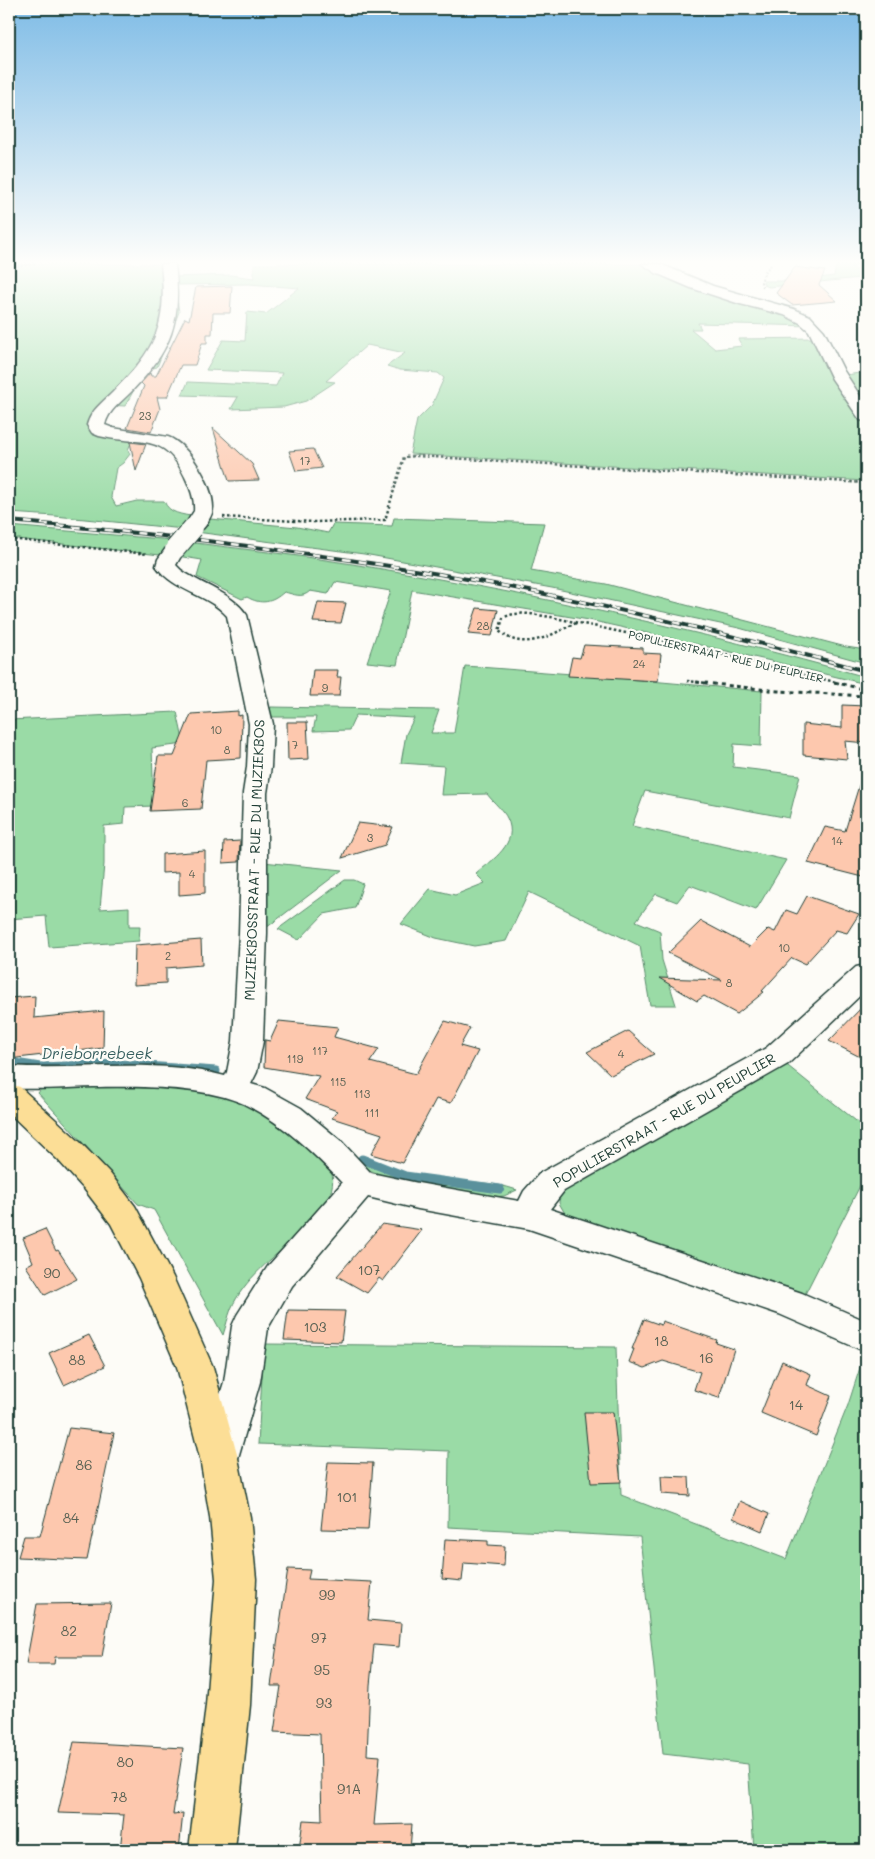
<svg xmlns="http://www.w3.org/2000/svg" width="875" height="1859" font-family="Mali,sans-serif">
	<rect width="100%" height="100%" fill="#fdfcf7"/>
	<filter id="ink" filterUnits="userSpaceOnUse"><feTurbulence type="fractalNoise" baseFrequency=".02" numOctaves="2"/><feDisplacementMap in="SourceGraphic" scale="10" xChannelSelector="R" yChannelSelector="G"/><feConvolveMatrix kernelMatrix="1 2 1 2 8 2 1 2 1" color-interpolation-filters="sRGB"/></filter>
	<g filter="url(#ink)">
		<!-- green -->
		<g fill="#9adba6" stroke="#5c8c6d">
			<path d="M9,264H167L174,277L231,275L254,278V264H644L663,273L796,317L810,326L698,323L701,329H691L715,349L742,346L738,339L816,338L866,423V481L410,454L417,420L432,405L444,378L438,373L400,370L387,366L405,353L367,345L326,381L335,382L306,401L284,407L231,409L238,397L182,395L188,382L276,386L282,373L206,370L223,340L245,341L247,312L266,314L299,288L249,284L175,285L179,312L157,367L145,370L125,406L105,405L87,423L94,430L141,439L130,445L128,450L130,454L123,463L116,468L111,497L116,506L137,501H164C169,514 182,514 195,517L184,529L55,516L9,513Z"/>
			<polygon points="835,264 865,264 851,267 866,275 866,282 860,278 769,287 764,285 763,281 797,281 834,276 836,266"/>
			<polygon points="866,372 866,408 846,375"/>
			<polygon points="394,518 544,523 531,571 606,584 846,647 866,650 866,663 739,628 552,588 364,554 196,532 210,519 297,527 328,533 333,524 392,526"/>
			<polygon points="9,526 173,540 160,555 9,538"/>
			<path d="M187,542C242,549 297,555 352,564C525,592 697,630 866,677V684L771,661L589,620L412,590L397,665L367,662L391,591L335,582L328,594L310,591C302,599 294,594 284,592C272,603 261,605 247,597L242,599L197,577L202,560L177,556Z"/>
			<path d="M465,666L572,674L762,691L761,746L734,744L733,767L800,775L789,818L645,791L632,826L786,860L756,910L690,885L677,902L656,894L636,921L660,931L662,960L676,1005H650L640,946L529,892L506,941L474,946L436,938L401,924L430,889L455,895L485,883L476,874C492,860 520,843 507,818C504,811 493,802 487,794L441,795L444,766L401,763L406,734L414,718L356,715L349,730L313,731L316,717H267L271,707L439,710L431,733H454Z"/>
			<polygon points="177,712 184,744 152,748 154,806 125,807 124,824 104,826 104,864 100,909 129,907 129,926 140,926 139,941 49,947 46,916 9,919 9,720"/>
			<polygon points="263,862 342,870 266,928"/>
			<polygon points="345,880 354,880 363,884 355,908 324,914 299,940 278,929"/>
			<polygon points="783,1062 866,1129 866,1174 804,1296 567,1217 559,1203 560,1192"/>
			<path d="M45,1084C103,1084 190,1078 243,1102C265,1112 284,1128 303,1142C325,1159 341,1169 328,1200C323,1211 306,1228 296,1237C273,1258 244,1279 231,1309C228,1317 226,1326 223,1335L154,1210L138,1204L38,1093Z"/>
			<path d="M362,1159C387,1167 411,1176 437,1179C463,1182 492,1181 517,1190L504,1196L492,1197C453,1190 387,1186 357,1162Z"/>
			<polygon points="264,1344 616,1347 621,1495 786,1559 848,1405 866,1349 866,1850 754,1850 748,1764 663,1754 640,1537 448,1527 449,1451 258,1444"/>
		</g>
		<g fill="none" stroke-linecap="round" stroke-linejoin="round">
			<!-- stream -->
			<g stroke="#5a919c" stroke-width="9">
				<polyline points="9,1062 40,1067 119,1064 216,1071"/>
				<polyline points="362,1159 405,1176 500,1189"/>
			</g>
		</g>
		<!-- building -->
		<g fill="#fdc8ae" stroke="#1f3d34">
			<polygon points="795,267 825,271 819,285 837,301 792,305 776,293"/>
			<polygon points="232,286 230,313 213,313 212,334 207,334 207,343 202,343 195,365 181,365 167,397 157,397 160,409 151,432 127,428 144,386 141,383 150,373 151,376 156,376 185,318 189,320 196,287"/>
			<polygon points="213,428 252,464 259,480 229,481"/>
			<polygon points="130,442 146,444 136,471"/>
			<polygon points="313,449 322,468 296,471 289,451"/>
			<polygon points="318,602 346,603 341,623 313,622"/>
			<polygon points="477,608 498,610 492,636 468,634"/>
			<polygon points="584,645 643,648 643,653 661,654 658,681 568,676 572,657 580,658"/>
			<polygon points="313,670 338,670 337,677 341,677 339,696 310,696"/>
			<polygon points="842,705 866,706 866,743 845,741 847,759 803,755 803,724 842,728"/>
			<polygon points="238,711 238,716 242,715 241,758 206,760 201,809 150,811 158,756 174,756 191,714"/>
			<polygon points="287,722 307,722 309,759 288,760"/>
			<polygon points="862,776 866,777 866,866 863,877 808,863 825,827 845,831"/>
			<polygon points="358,823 393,827 385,845 342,858"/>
			<polygon points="240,841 239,862 223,863 224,842"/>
			<polygon points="205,851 205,893 179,895 179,872 162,873 162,854"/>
			<polygon points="807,896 859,914 847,933 836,930 805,964 792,958 762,991 764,992 737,1014 704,996 697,1001 659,978 722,980 668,953 701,921 750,947 768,929 775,932 786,910 797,914"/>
			<polygon points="201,940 202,965 166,968 166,983 134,985 135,945"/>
			<polygon points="35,996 34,1018 104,1011 103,1048 9,1059 9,998"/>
			<polygon points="866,1003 866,1060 829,1041"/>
			<polygon points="279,1021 338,1027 334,1037 379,1049 370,1062 416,1074 445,1021 470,1028 460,1046 478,1051 451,1103 436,1099 402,1163 371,1154 382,1134 332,1118 337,1111 305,1099 319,1076 264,1067 265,1040 270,1041"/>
			<polygon points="628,1031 654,1054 611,1075 587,1052"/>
			<polygon points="382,1224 422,1230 383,1281 379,1278 367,1293 337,1276"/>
			<polygon points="45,1229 56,1251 58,1250 77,1279 45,1295 26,1266 33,1262 23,1238"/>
			<polygon points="288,1310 345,1311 341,1342 284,1340"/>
			<polygon points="644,1319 661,1325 662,1321 717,1340 716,1343 734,1349 719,1398 694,1390 700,1372 663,1361 645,1368 629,1362 634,1349 632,1349"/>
			<polygon points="89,1335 105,1366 64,1385 49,1353"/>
			<polygon points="782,1361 811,1374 807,1385 831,1396 816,1436 761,1413"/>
			<polygon points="584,1412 613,1412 621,1482 591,1483"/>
			<polygon points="69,1428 114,1433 87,1560 18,1557 24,1536 40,1536"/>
			<polygon points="328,1462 373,1463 368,1530 321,1529"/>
			<polygon points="661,1476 689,1477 690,1496 662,1494"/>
			<polygon points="740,1501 769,1514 762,1531 733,1518"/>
			<polygon points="445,1539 488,1541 488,1545 505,1546 504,1566 464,1563 462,1581 442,1579"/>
			<polygon points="288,1569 310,1570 308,1579 372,1582 368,1620 401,1623 399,1647 374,1645 370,1685 367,1755 380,1756 374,1825 412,1824 410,1850 299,1850 303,1820 322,1821 320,1734 274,1732 281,1686 271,1686"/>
			<polygon points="111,1603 102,1657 55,1657 54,1664 26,1664 37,1604"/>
			<polygon points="74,1742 183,1748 173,1814 183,1813 179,1850 120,1850 124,1815 58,1813"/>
		</g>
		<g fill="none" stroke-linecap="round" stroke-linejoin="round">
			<!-- minor casing -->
			<g stroke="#1f3d34" stroke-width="3">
				<g id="minor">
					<path d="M161,264H175C182,323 172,349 131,392C121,402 108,411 105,425L113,428L168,437C189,445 213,485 213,507C213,514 209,519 206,525C200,533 196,534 186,532L183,528L194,511C195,499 190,487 185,477C164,431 140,446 99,436L92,433L87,425C91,410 103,402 113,392C156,349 168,325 161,264Z"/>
					<polygon points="642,264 660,264 713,286 794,309 810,316 824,331 844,371 866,405 866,421 860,420 832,379 809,331 800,323 784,315 740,304 691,288 656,273"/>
					<path d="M175,543L182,545L185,549L176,565L181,570C203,586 231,592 247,615L273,724L271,767L267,793V933L263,1041L257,1072L251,1084L265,1088L301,1108L341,1141L371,1173L418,1183L519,1201L524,1191L540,1173L766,1048L856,967L866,965V990L788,1064L564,1191L550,1209L802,1293L866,1321V1352L779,1314L529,1229L418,1209L368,1197L292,1286L268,1328L260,1382L238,1458L233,1470L219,1475L205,1470L200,1458L224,1382L232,1326L237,1315L268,1266L342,1183C313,1152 282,1123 244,1104C205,1086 136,1086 93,1087C64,1088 37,1090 9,1088V1066C80,1071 154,1057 225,1076L227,1072L233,1041L239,933L243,793L247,767L249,724L227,616C207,593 174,592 156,566L158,559L168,545Z"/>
				</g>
			</g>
			<!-- major casing -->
			<g stroke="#1f3d34" stroke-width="3">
				<polygon id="major" points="9,1084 20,1087 80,1142 109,1172 135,1206 173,1277 213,1367 238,1458 250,1517 256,1579 250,1705 235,1850 189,1850 206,1705 216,1579 210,1517 200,1458 177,1367 139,1278 111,1224 85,1190 58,1160 9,1113"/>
			</g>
			<!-- path-far2 -->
			<g stroke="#1f3d34" stroke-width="2" stroke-dasharray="2 2" stroke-linecap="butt">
				<polyline points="9,267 37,264"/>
				<polyline points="763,287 761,282 765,271 772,264"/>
			</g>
			<!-- path-far1 -->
			<g stroke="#1f3d34" stroke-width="2.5" stroke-dasharray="2.5 2.5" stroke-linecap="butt">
				<polyline points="223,517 314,522 385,520 404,457 417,456 866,483"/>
				<polyline points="9,539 147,554"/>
				<path d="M576,623C550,635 524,653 499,631L503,618C516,610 536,615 551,617L705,650L839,683"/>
				<polyline points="687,681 707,683"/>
			</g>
			<!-- path -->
			<g stroke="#1f3d34" stroke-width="3" stroke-dasharray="4 4" stroke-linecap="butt">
				<polyline points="696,682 778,691 866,696"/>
				<polyline points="834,682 866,690"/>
			</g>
			<!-- minor -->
			<use href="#minor" fill="#fdfcf7" fill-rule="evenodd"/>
			<!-- major -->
			<use href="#major" fill="#fcde96" fill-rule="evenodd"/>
			<!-- rail casing -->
			<g stroke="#1f3d34" stroke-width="4">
				<path id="rail" d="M9,521C153,533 296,550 439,574C583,599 725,633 866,671"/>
			</g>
			<!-- rail -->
			<use href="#rail" stroke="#fdfcf7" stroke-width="2.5" stroke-dasharray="8" stroke-linecap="butt"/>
			<!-- minor-bridge casing -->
			<g stroke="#1f3d34" stroke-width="22" stroke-linecap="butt">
				<polyline id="minor-bridge" points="175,549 193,528"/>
			</g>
			<!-- minor-bridge -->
			<use href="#minor-bridge" stroke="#fdfcf7" stroke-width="20"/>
		</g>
	</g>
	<!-- sky -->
	<linearGradient id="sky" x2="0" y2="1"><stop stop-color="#7fbce6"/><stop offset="0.5" stop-color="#fefefb"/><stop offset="1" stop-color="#fefefb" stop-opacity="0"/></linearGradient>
	<rect width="875" height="524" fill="url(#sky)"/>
	<g text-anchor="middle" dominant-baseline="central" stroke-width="4.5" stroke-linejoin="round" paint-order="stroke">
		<!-- number labels -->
		<g font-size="11" fill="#566052">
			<text x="145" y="415">23</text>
			<text x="305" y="460">17</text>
			<text x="483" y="625">28</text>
			<text x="639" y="663">24</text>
			<text x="325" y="687">9</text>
			<text x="216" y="729">10</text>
			<text x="295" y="744">7</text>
			<text x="227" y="749">8</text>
			<text x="185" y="802">6</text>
			<text x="370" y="837">3</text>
			<text x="837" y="840">14</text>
			<text x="192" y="873">4</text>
			<text x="784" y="947">10</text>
			<text x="168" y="955">2</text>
			<text x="729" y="982">8</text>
			<text x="320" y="1050">117</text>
			<text x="621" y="1053">4</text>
			<text x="295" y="1058">119</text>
			<text x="338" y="1081">115</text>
			<text x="362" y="1093">113</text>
			<text x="372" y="1112">111</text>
		</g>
		<!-- far-street labels -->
		<g font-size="11" fill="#1f3d34" stroke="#fdfcf7">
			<text transform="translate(726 656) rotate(13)">POPULIERSTRAAT - RUE DU PEUPLIER</text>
		</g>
		<!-- street labels -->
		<g font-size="14" fill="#1f3d34" stroke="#fdfcf7">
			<text transform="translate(254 860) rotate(-88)">MUZIEKBOSSTRAAT - RUE DU MUZIEKBOS</text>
			<text transform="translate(664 1120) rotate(-30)">POPULIERSTRAAT - RUE DU PEUPLIER</text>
		</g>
		<!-- near-number labels -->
		<g font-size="14" fill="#566052">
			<text x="369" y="1269">107</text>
			<text x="52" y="1272">90</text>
			<text x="315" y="1326">103</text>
			<text x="661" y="1340">18</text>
			<text x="706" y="1357">16</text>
			<text x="77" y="1359">88</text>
			<text x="796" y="1404">14</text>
			<text x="84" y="1464">86</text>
			<text x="347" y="1496">101</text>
			<text x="71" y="1517">84</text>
			<text x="327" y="1594">99</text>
			<text x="69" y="1630">82</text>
			<text x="319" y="1637">97</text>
			<text x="322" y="1669">95</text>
			<text x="324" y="1702">93</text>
			<text x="125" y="1761">80</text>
			<text x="349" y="1788">91A</text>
			<text x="119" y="1796">78</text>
		</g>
		<!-- water labels -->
		<g font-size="15" font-style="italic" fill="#386060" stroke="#fdfcf7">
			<text x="97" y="1053">Drieborrebeek</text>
		</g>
	</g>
	<!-- margin -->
	<rect width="875" height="1859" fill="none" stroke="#fdfcf7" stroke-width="30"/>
	<rect x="15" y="15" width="845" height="1829" fill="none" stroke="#1f3d34" stroke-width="2" filter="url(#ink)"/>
</svg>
